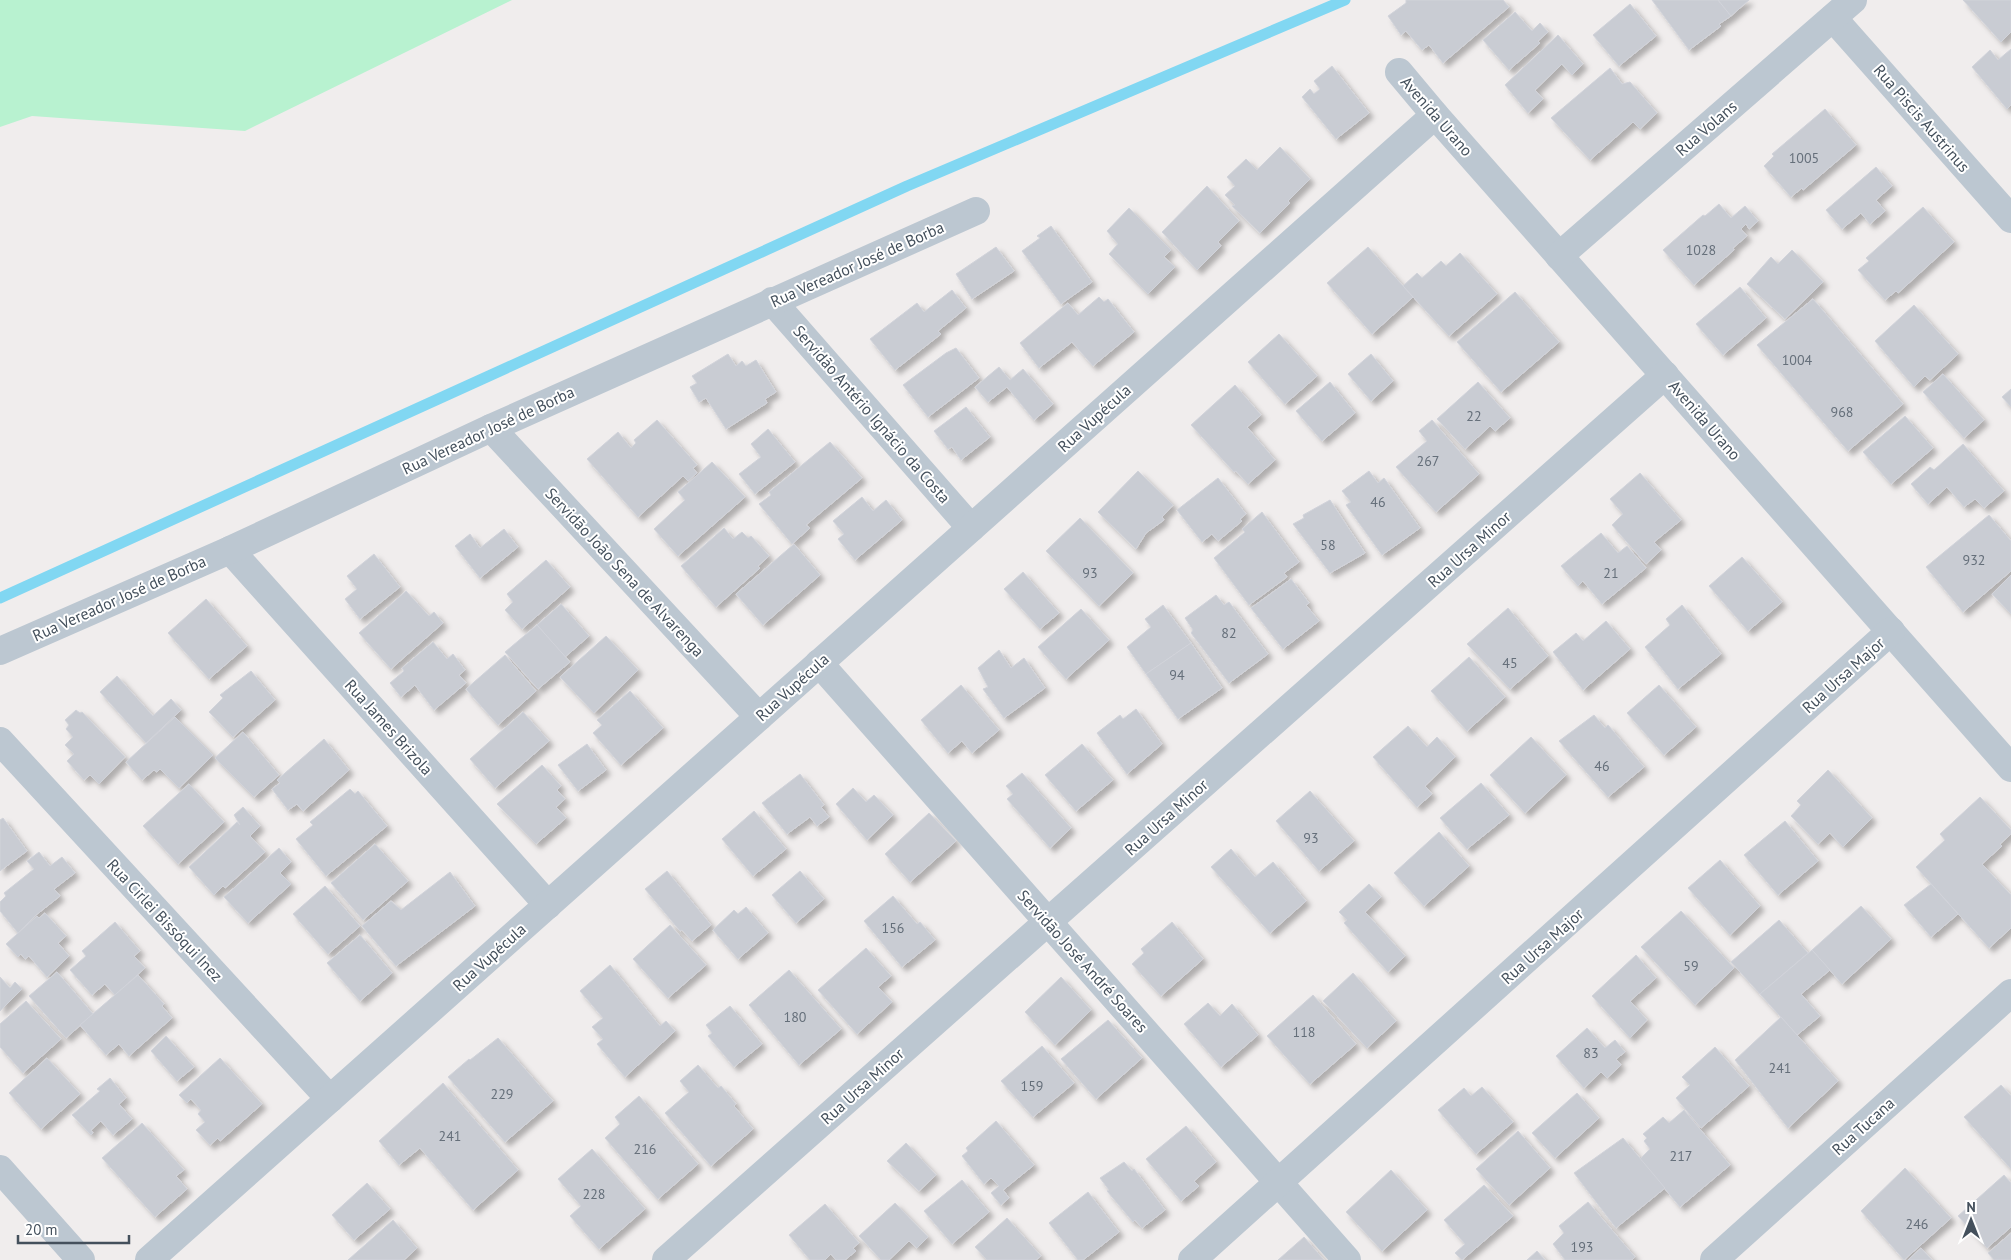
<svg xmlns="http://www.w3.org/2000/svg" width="2011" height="1260" font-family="'PT Sans',sans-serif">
	<defs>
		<filter id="shadow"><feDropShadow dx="4.5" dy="4.5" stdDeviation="2.5" flood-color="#0004"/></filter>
	</defs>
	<rect width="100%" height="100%" fill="#f0eded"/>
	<!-- green -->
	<polygon fill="#b8f2d0" points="0,0 512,0 245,131 32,116 0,127"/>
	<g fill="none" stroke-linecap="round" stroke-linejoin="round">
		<!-- stream -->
		<polyline stroke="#81d7f2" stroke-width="11" points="0,598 907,186 1345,0"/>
	</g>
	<!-- building -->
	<g fill="#c9ccd3" stroke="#d1d3da" filter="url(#shadow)">
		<polygon points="1503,0 1509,7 1443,63 1429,45 1422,50 1406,31 1401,35 1388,16 1406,3 1406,0"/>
		<polygon points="1652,0 1718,0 1731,16 1719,24 1721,26 1689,50"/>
		<polygon points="1718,0 1749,0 1731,16"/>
		<polygon points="1963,0 2011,0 2011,32 2001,42"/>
		<polygon points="1630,4 1656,36 1619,66 1593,35"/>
		<polygon points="1515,12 1532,31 1540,23 1548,32 1538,41 1540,43 1509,70 1483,40"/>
		<polygon points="1558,35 1583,64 1572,75 1562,64 1535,90 1543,99 1528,113 1505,85"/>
		<polygon points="2011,49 2011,105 2007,109 1972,67 1990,50 1998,60"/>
		<polygon points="1332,66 1369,113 1336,139 1302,97 1310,89 1314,94 1320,89 1314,81"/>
		<polygon points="1610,68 1622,84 1630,82 1657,113 1640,129 1633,122 1590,160 1551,118"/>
		<polygon points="1825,109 1856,145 1803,190 1802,188 1791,197 1764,166 1774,156 1772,154"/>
		<polygon points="1280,147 1310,179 1288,201 1290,203 1260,233 1232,206 1235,205 1225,195 1235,186 1227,177 1246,159 1257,170"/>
		<polygon points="1876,167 1892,186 1876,200 1885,211 1870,224 1861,213 1842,229 1826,210"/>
		<polygon points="1207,186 1239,221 1218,242 1221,246 1197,270 1162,232"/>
		<polygon points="1719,204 1731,218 1745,206 1758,221 1749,229 1746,224 1741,229 1747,236 1733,248 1734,250 1694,285 1663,250 1703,215 1705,216"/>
		<polygon points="1923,207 1954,242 1898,293 1896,291 1885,300 1858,270 1869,261 1866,258"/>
		<polygon points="1129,208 1171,250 1164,257 1175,267 1148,294 1109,254 1118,244 1107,231"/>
		<polygon points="1051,226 1092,282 1061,304 1022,251 1040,238 1037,236"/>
		<polygon points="996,247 1014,271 972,299 956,274"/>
		<polygon points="1368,247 1413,297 1372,334 1327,283"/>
		<polygon points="1792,250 1823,282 1785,319 1747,284 1771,257 1778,264"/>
		<polygon points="1460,253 1497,294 1449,336 1403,286 1417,273 1422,278 1441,261 1446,266"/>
		<polygon points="1740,287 1766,318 1723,355 1696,324"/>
		<polygon points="952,290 966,308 938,331 941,334 895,370 870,339 917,303 924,312"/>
		<polygon points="1515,292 1559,342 1501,392 1457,342"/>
		<polygon points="1099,297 1104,302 1108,299 1134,332 1093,366 1072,342 1039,368 1020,343 1068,303 1078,315"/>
		<polygon points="1813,299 1903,404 1848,451 1757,345"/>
		<polygon points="1914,305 1958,354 1930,380 1925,376 1914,387 1875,341"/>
		<polygon points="1279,334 1317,376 1285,404 1248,362"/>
		<polygon points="956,348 979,378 928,417 903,385 946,353"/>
		<polygon points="728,354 736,366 742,361 746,366 756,360 776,392 765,399 767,403 726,429 706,398 699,402 690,387 697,383 692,376"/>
		<polygon points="1371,354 1393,381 1371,401 1348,374"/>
		<polygon points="999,367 1010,380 1023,369 1053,404 1034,420 1007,387 988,402 975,387"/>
		<polygon points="1943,374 1984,420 1964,438 1923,392"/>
		<polygon points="1330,382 1355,413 1322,441 1296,411"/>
		<polygon points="1478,382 1510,418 1495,431 1490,426 1465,449 1437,419"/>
		<polygon points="1235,385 1261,415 1247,427 1275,460 1248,484 1236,471 1234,472 1191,425"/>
		<polygon points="2011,389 2011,407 2002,397"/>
		<polygon points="966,407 990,437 961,460 952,447 948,449 934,431"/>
		<polygon points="1905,416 1933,448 1891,484 1863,452"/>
		<polygon points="657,420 697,465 693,468 697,473 688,481 683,476 638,517 587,459 618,432 631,448 636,443 634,440"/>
		<polygon points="1432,420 1479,474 1436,512 1396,467 1427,441 1419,431"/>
		<polygon points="768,429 795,462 755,494 739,474 761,457 751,444"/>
		<polygon points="830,442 862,478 806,525 810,528 792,544 759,504 771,495 769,492"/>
		<polygon points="1963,444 2004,491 1984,508 1975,499 1964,507 1947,487 1928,504 1911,484 1930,467 1934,470"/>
		<polygon points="712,462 745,497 678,556 654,529 685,500 678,492"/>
		<polygon points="1138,471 1173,505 1162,517 1164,520 1146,533 1136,549 1098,512"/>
		<polygon points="1369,471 1378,483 1384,478 1420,528 1382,555 1346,505 1351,502 1342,491"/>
		<polygon points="1640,473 1681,520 1654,542 1661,550 1646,564 1612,525 1623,514 1610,499"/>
		<polygon points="1218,478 1246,514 1240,519 1242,521 1218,541 1212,534 1202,542 1177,510"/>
		<polygon points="862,497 873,511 886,500 902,520 855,560 838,539 844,534 833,521"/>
		<polygon points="1330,500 1365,553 1330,573 1293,524 1304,518 1303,515"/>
		<polygon points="1262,512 1299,562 1284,573 1287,577 1249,605 1214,558 1245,532 1242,529"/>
		<polygon points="1989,515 2011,541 2011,571 1963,612 1926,567"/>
		<polygon points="1080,518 1133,573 1099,606 1046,551"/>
		<polygon points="724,528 733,539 742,532 748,538 751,536 769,556 758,566 760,568 716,607 681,566"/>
		<polygon points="504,529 518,547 480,578 455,546 470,534 480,548"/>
		<polygon points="1601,533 1618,553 1627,546 1646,568 1602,604 1583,581 1578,586 1561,566"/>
		<polygon points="794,544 820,575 763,625 736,594"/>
		<polygon points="374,554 400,587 360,619 345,599 357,589 347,576"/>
		<polygon points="1742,557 1782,602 1748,631 1709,586"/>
		<polygon points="546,560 570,587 522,629 505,610 513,602 507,594"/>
		<polygon points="1023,572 1059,613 1040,629 1004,589"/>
		<polygon points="2011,575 2011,614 1992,594"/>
		<polygon points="1291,579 1309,603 1306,605 1319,621 1283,649 1251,608"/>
		<polygon points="406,591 429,616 434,612 443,623 391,669 359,633"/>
		<polygon points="1216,595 1224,605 1229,602 1268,654 1229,683 1191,633 1193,630 1185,618"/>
		<polygon points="206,599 247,646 209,679 168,633"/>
		<polygon points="561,604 589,636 565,657 537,625"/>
		<polygon points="1163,605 1191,643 1146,674 1127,647 1151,627 1145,619"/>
		<polygon points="1682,605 1721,654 1678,689 1645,647 1670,625 1666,619"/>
		<polygon points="1508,608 1548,656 1510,689 1467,644"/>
		<polygon points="1081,609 1109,640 1066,679 1038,647"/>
		<polygon points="1606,621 1630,649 1583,690 1553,652 1576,633 1583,641"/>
		<polygon points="537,625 570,662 538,689 505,652"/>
		<polygon points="606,636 638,670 594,713 560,677"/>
		<polygon points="433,642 447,659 453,654 465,670 459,675 466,683 434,710 415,685 401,697 390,683 404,671 402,668"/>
		<polygon points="1191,643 1222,688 1178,719 1146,674"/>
		<polygon points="999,650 1011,668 1024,658 1045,688 1004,718 983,689 988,687 978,668"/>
		<polygon points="505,655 536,691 498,725 466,689"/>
		<polygon points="1469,657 1505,697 1467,731 1431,691"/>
		<polygon points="251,671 275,700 233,737 209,712 223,698 220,695"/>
		<polygon points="117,676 153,716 171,699 181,710 146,743 100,692"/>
		<polygon points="961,685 999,730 972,753 962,741 948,753 921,720"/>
		<polygon points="1659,685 1696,727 1664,755 1627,713"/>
		<polygon points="630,691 663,728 621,765 593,733 602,725 597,720"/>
		<polygon points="1136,709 1162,744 1127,774 1097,733 1120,715 1123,719"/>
		<polygon points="76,710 80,713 82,712 125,757 99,784 90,775 84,780 67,761 74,754 65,745 73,737 66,729 69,725 65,720"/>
		<polygon points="523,712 549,741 495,788 470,759"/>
		<polygon points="1594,715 1605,728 1608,725 1644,767 1608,797 1559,741"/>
		<polygon points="175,717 213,755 179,788 160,769 157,772 154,770 142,780 126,762"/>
		<polygon points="1408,726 1427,747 1437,737 1455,757 1425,786 1432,794 1417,807 1373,757"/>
		<polygon points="243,732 279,775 254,797 215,758"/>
		<polygon points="1531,737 1566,775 1525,813 1490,775"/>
		<polygon points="324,739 349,770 303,811 297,804 288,810 272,789 280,783 277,780"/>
		<polygon points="587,744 606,770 578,791 558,765"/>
		<polygon points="1082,744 1113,780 1076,811 1045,775"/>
		<polygon points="542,765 561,786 557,790 565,799 556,807 566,818 536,844 497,804"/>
		<polygon points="1828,770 1872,818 1843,847 1830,833 1818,844 1791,816 1801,805 1797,801"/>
		<polygon points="1022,773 1071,828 1050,848 1007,799 1013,794 1006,786"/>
		<polygon points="800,774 824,805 821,807 829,817 817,826 810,817 787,834 762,803"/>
		<polygon points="1481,783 1509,815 1467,849 1440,818"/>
		<polygon points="189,784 224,822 178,864 143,826"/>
		<polygon points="853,788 866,802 874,795 893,815 867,840 836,804"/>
		<polygon points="350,789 355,794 358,791 387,826 326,876 296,839 313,825 310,822"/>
		<polygon points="1310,791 1354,841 1319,871 1276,821"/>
		<polygon points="1980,797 2011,830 2011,834 2000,844 2002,846 1982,864 2011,895 2011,928 1989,948 1916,867 1945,840 1940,834"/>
		<polygon points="243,807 260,826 250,836 265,852 225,888 223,886 214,895 189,867 237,822 240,825 234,815"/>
		<polygon points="754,811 786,849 753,876 722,839"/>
		<polygon points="929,813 956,841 910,882 885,854"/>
		<polygon points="3,818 27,851 0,871 0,820"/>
		<polygon points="1785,821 1818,861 1778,895 1744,855"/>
		<polygon points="1439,832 1469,866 1424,906 1394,873"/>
		<polygon points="375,844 408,881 363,920 331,883"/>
		<polygon points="279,848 291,862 280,873 291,884 248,923 224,897"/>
		<polygon points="1231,849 1255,877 1273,862 1306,901 1270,933 1211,867"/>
		<polygon points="39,852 50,866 62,857 75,873 54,889 60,896 36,915 18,933 0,911 0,902 6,896 4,893 34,869 27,861"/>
		<polygon points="1720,860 1760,906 1730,935 1688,888"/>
		<polygon points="667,871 711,925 692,941 682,930 680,931 645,889"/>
		<polygon points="800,871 824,899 796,923 772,895"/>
		<polygon points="450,872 475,906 396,966 362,926 391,901 401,910"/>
		<polygon points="1369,884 1381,897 1365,912 1405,956 1388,972 1344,923 1347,920 1339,912"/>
		<polygon points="1931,884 1958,914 1931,937 1904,905"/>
		<polygon points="325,886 360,926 328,954 293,914"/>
		<polygon points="893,896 917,924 920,922 935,940 902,967 864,921"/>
		<polygon points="1861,906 1891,939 1842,984 1812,950"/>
		<polygon points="746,907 768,933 738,959 713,930 734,910 738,914"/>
		<polygon points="1681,911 1734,968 1695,1005 1641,947"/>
		<polygon points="45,913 66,936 58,943 69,956 47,977 29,956 25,959 21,954 18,957 6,944 37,916 39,918"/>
		<polygon points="1779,920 1808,953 1760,994 1731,962"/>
		<polygon points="115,922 140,951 134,956 145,968 115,995 105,984 92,995 70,970 86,956 82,951"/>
		<polygon points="1172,922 1203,959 1161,996 1132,964 1144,953 1141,949"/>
		<polygon points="670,925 706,965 668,998 633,959"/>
		<polygon points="360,935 392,973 360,1001 327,963"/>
		<polygon points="866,948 891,976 878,987 892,1002 857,1034 818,990"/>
		<polygon points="1812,950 1830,970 1801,994 1820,1016 1797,1035 1760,994"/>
		<polygon points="1636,955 1656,978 1630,1001 1647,1020 1630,1038 1592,996"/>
		<polygon points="610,965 660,1026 666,1021 675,1031 625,1077 597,1044 603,1039 592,1027 603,1018 580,991"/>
		<polygon points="789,970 841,1029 799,1065 749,1005"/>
		<polygon points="57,972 93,1014 66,1038 29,996"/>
		<polygon points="1353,973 1396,1021 1367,1048 1323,1001"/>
		<polygon points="138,975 164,1004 162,1006 172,1018 129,1056 119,1044 106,1055 80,1025"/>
		<polygon points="0,977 10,988 15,982 22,989 0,1011"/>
		<polygon points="1061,977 1091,1010 1055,1045 1025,1012"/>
		<polygon points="1313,995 1356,1044 1310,1084 1267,1036"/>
		<polygon points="26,1001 61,1039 23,1073 0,1047 0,1024"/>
		<polygon points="1208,1003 1220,1016 1232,1004 1258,1035 1221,1067 1184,1024"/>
		<polygon points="730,1006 762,1044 734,1067 708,1036 712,1033 706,1025"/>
		<polygon points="1781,1017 1838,1081 1788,1128 1735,1060"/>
		<polygon points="1108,1020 1142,1058 1096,1099 1061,1059"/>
		<polygon points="1587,1028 1605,1048 1615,1040 1625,1052 1616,1059 1621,1065 1607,1078 1601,1072 1584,1088 1556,1056"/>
		<polygon points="166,1036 194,1067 177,1081 151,1051"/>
		<polygon points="498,1038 553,1101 505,1142 448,1077 469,1059 470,1060"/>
		<polygon points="1042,1046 1074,1083 1033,1117 1001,1081"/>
		<polygon points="1715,1047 1749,1086 1701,1128 1676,1098 1690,1085 1682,1077"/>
		<polygon points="47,1058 80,1094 41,1129 9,1093"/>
		<polygon points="220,1058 262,1104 220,1141 218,1138 210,1145 196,1130 205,1122 198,1114 201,1110 191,1099 187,1103 179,1095"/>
		<polygon points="698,1065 718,1088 721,1086 736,1104 734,1106 753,1129 711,1166 665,1113 689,1092 680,1081"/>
		<polygon points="110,1078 126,1098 119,1104 132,1119 113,1135 101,1121 91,1130 93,1133 91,1135 72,1115 100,1091 97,1089"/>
		<polygon points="443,1083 518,1170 473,1210 420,1148 399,1165 379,1141"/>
		<polygon points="2001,1085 2011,1096 2011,1169 1964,1117"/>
		<polygon points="1482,1087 1513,1122 1476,1154 1438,1110 1464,1088 1471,1096"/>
		<polygon points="1577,1093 1599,1118 1555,1158 1532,1133"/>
		<polygon points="639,1096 698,1164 658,1199 605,1138 620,1124 615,1117"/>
		<polygon points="1684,1110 1730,1165 1680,1207 1640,1159 1650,1149 1644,1141 1647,1138 1643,1134 1663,1117 1669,1123"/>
		<polygon points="996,1121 1034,1165 1003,1190 1009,1198 1001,1205 991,1193 999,1186 991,1178 984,1184 962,1156 968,1151 966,1148"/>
		<polygon points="142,1123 184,1170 176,1176 187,1189 155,1217 102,1158"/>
		<polygon points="1186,1126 1216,1162 1194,1181 1199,1186 1181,1201 1146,1159"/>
		<polygon points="1518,1131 1550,1168 1509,1205 1476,1169"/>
		<polygon points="1623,1138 1665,1188 1616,1228 1574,1173"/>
		<polygon points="906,1143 936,1175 919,1191 887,1161"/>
		<polygon points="592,1149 645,1209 599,1249 570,1216 581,1206 558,1179"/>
		<polygon points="1124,1162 1132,1171 1134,1169 1165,1210 1142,1228 1135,1220 1133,1222 1107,1191 1109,1190 1100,1178"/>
		<polygon points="1905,1168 1951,1218 1904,1260 1861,1211"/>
		<polygon points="1391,1170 1427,1210 1382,1251 1346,1212"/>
		<polygon points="2004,1175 2011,1183 2011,1227 1987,1248 1958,1216"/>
		<polygon points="962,1180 989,1212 952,1244 924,1211"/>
		<polygon points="367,1183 390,1209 354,1240 332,1215"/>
		<polygon points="1484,1185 1513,1216 1462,1260 1455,1253 1465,1244 1444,1220"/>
		<polygon points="1088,1192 1119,1232 1083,1260 1078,1260 1049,1223"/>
		<polygon points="1588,1202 1635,1257 1632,1260 1565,1260 1553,1244 1564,1233 1559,1226"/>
		<polygon points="895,1203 928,1237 917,1248 909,1241 889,1260 881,1260 859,1236"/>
		<polygon points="825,1204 859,1243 853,1248 856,1251 845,1260 836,1260 831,1254 825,1260 810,1260 789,1235"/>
		<polygon points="1007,1218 1041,1256 1036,1260 987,1260 975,1247"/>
		<polygon points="393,1220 417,1248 404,1260 348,1260"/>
		<polygon points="2011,1233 2011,1260 1994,1260 1988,1253"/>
		<polygon points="1304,1237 1324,1260 1278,1260"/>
		<polygon points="1921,1248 1932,1260 1908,1260"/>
		<polygon points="1537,1251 1545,1260 1527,1260"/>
	</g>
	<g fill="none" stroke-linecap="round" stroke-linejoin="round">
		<!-- minor -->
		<g stroke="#bcc7d1" stroke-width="28">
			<polyline points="1833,18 2011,219"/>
			<polyline points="1399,72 1435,115 2011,768"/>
			<polyline points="1559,256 1853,0"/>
			<polyline points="772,301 971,528"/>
			<polyline points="491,428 759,717"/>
			<polyline points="230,550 548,905"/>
			<polyline points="0,651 230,550 491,428 976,211"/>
			<polyline points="819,663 1347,1260"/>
			<polyline points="0,741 330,1099"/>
			<polyline points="0,1169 81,1260"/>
			<polyline points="149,1260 1435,115"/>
			<polyline points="666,1260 1665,375"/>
			<polyline points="1192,1260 1891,631"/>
			<polyline points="1714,1260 2011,993"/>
		</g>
	</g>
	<g text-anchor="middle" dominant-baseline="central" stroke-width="4" stroke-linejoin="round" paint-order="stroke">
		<!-- number labels -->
		<g font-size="14" fill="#656f7a">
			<text x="1804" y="158">1005</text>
			<text x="1701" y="250">1028</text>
			<text x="1797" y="360">1004</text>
			<text x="1842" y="412">968</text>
			<text x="1474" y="416">22</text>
			<text x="1428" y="461">267</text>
			<text x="1378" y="502">46</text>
			<text x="1328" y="545">58</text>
			<text x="1974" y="560">932</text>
			<text x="1090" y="573">93</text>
			<text x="1611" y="573">21</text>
			<text x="1229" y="633">82</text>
			<text x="1510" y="663">45</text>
			<text x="1177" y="675">94</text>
			<text x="1602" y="766">46</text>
			<text x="1311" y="838">93</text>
			<text x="893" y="928">156</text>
			<text x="1691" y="966">59</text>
			<text x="795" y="1017">180</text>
			<text x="1304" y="1032">118</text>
			<text x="1591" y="1053">83</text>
			<text x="1780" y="1068">241</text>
			<text x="1032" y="1086">159</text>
			<text x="502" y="1094">229</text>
			<text x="450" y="1136">241</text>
			<text x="645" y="1149">216</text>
			<text x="1681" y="1156">217</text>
			<text x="594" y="1194">228</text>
			<text x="1917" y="1224">246</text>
			<text x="1582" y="1247">193</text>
		</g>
		<!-- street labels -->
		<g font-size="16" fill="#44505c" stroke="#fff">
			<text transform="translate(1437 116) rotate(49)">Avenida Urano</text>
			<text transform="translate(1922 118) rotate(49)">Rua Piscis Austrinus</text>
			<text transform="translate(1706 128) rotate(-41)">Rua Volans</text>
			<text transform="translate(857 264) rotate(-24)">Rua Vereador José de Borba</text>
			<text transform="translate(872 414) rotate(49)">Servidão Antério Ignácio da Costa</text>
			<text transform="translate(1094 418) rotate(-42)">Rua Vupécula</text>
			<text transform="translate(1705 420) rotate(49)">Avenida Urano</text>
			<text transform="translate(488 430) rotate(-25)">Rua Vereador José de Borba</text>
			<text transform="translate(1469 549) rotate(-42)">Rua Ursa Minor</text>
			<text transform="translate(625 572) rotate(47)">Servidão João Sena de Alvarenga</text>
			<text transform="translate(119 598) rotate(-24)">Rua Vereador José de Borba</text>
			<text transform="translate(1843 675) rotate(-42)">Rua Ursa Major</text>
			<text transform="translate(792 687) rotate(-42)">Rua Vupécula</text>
			<text transform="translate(389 727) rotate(48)">Rua James Brizola</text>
			<text transform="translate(1166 817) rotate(-42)">Rua Ursa Minor</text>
			<text transform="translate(165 920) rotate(47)">Rua Cirlei Bissóqui Inez</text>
			<text transform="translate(1542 946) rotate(-42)">Rua Ursa Major</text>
			<text transform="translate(489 957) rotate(-42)">Rua Vupécula</text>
			<text transform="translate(1083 961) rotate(48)">Servidão José André Soares</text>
			<text transform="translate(862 1086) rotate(-42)">Rua Ursa Minor</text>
			<text transform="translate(1863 1126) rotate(-42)">Rua Tucana</text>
		</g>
	</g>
	<!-- north arrow -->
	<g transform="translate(1971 1220)" stroke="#ffffff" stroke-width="4" paint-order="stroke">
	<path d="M0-4L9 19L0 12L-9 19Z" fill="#44505c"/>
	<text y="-8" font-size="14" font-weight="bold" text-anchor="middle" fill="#44505c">N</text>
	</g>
	<!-- scale -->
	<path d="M18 1235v8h111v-8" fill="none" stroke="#44505c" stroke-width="2.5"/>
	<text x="25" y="1235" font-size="15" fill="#44505c" stroke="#ffffff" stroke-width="4" paint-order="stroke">20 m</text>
</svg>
